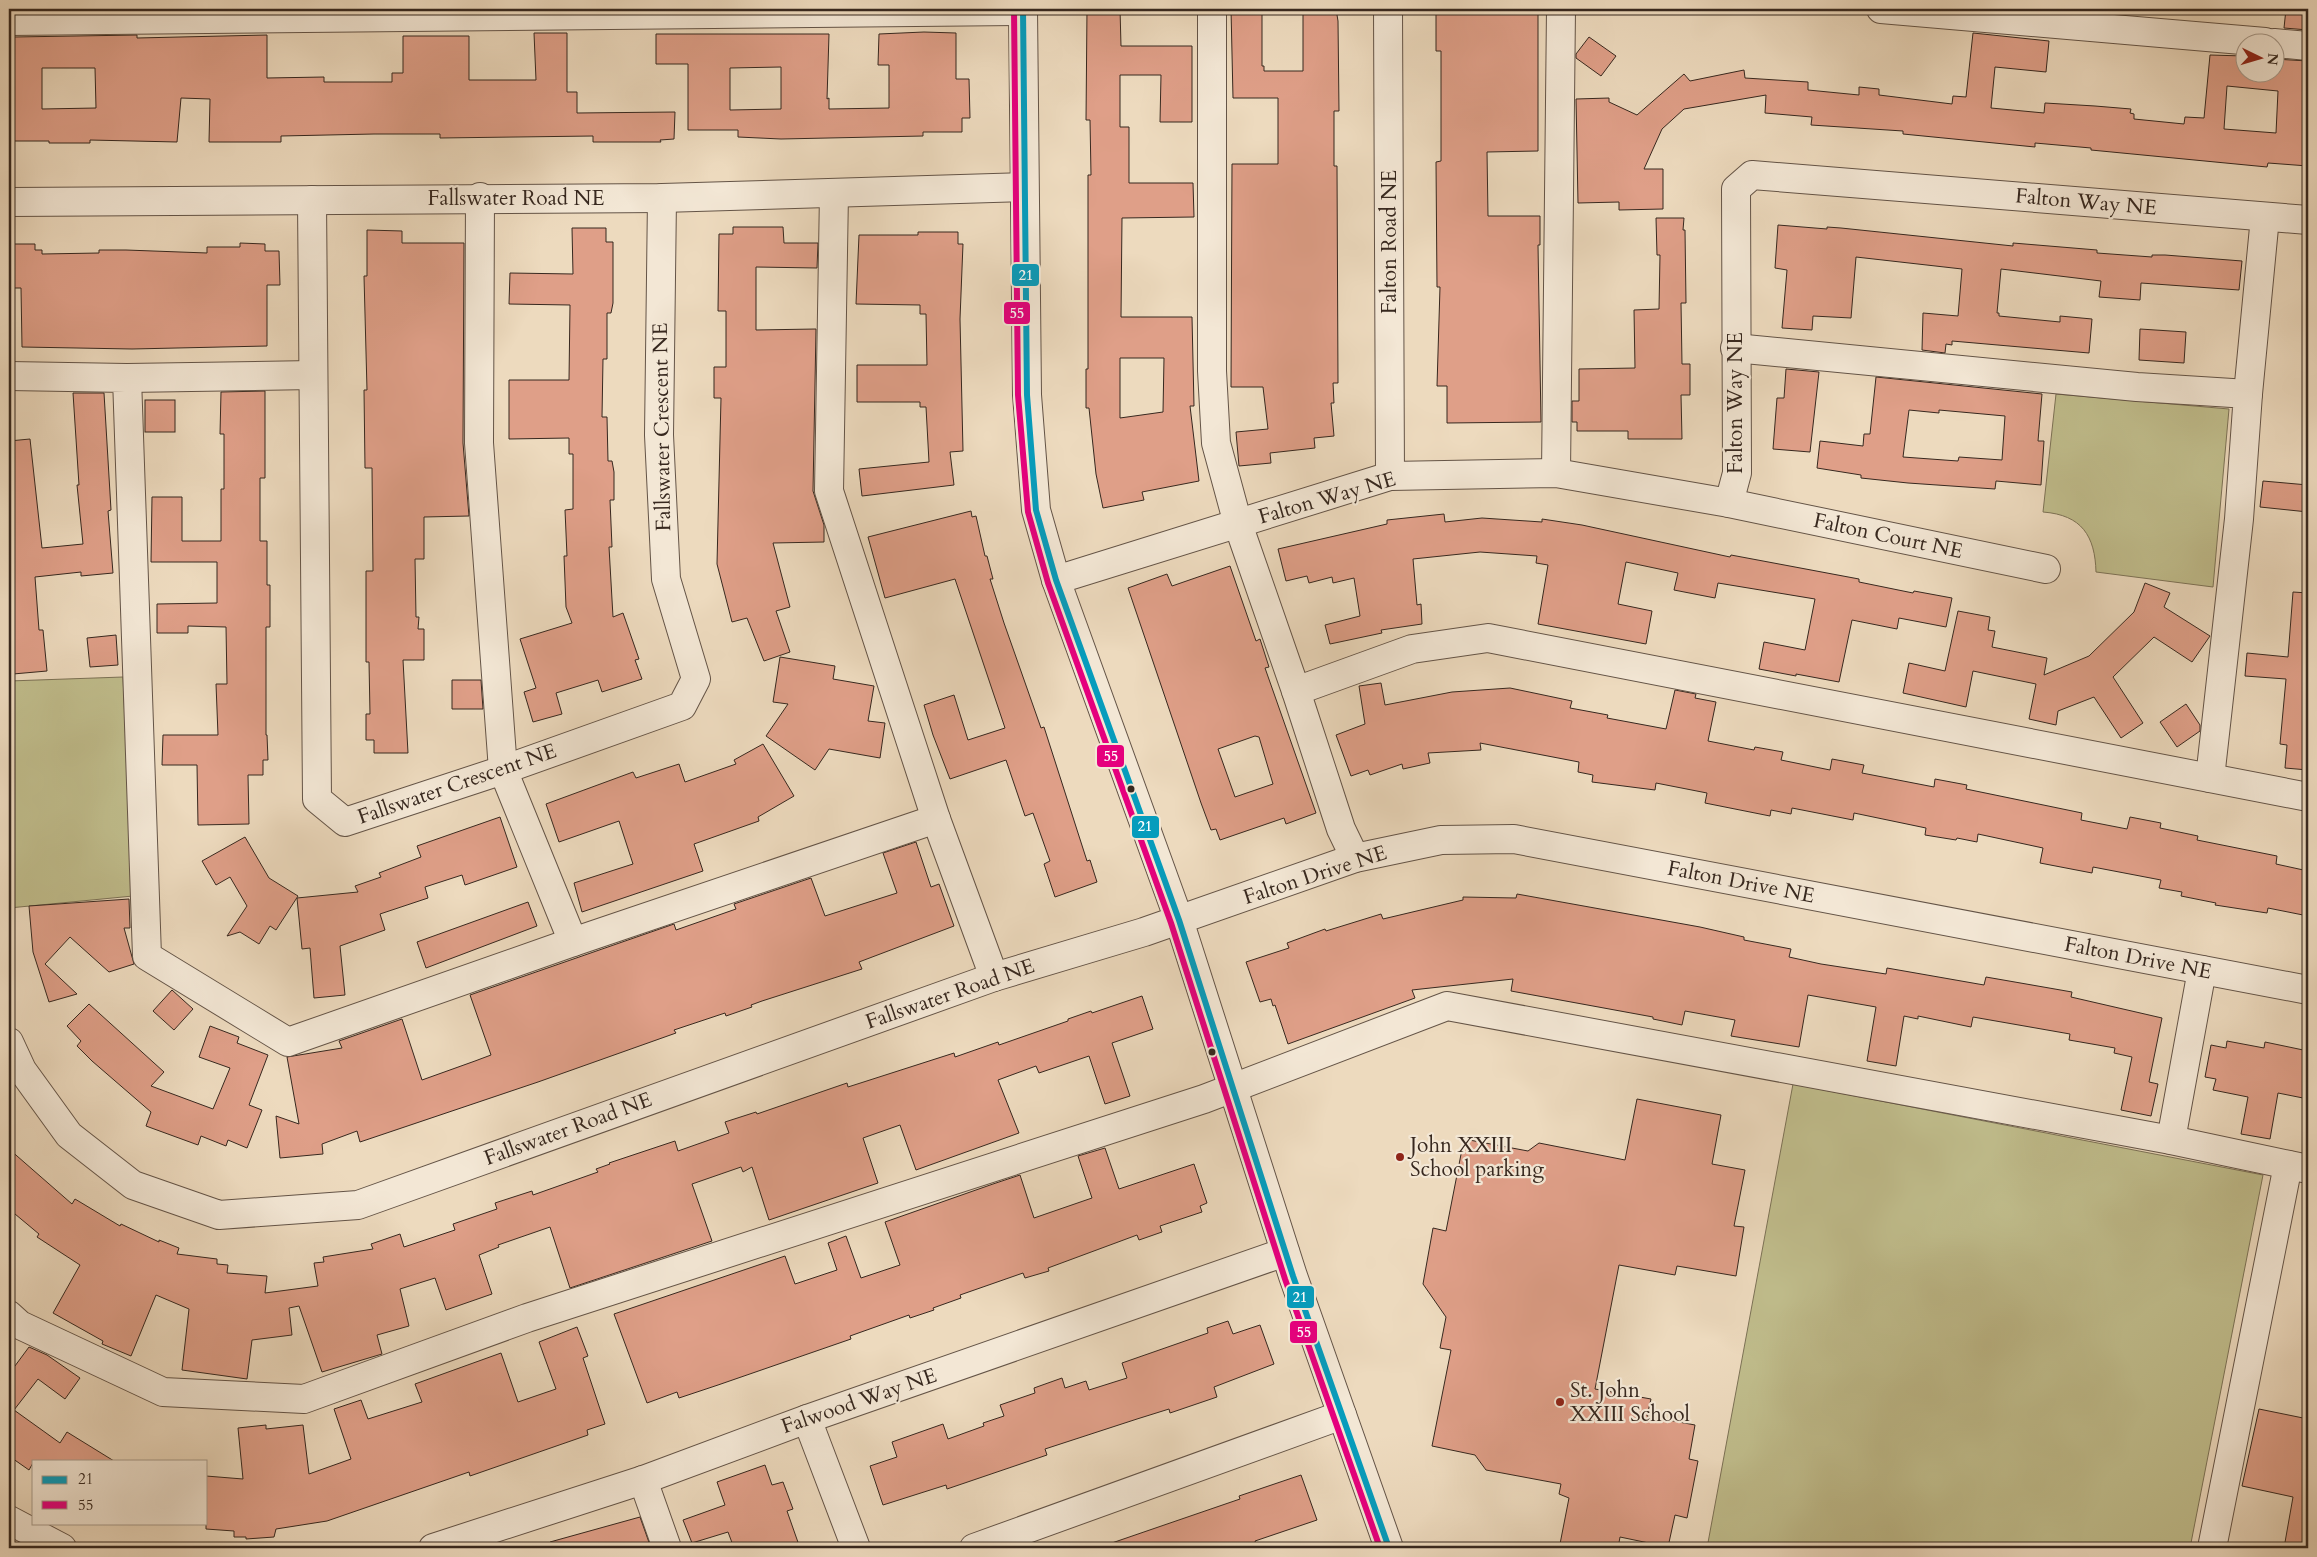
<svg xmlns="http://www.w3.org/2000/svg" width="2317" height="1557" font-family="Cardo,serif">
	<rect width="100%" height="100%" fill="#eddabe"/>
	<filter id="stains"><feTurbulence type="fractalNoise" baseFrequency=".004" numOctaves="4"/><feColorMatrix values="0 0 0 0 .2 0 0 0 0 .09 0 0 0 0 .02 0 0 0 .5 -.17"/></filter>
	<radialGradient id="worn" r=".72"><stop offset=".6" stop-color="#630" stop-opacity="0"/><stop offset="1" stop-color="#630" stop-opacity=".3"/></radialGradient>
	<!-- green -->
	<g fill="#c0bd8c" stroke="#7c7256">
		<path d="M2056,394L2229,409L2213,587L2096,572C2095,536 2082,515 2043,512Z"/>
		<polygon points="123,677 133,896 9,908 9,681"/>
		<polygon points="1793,1084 2263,1175 2190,1548 1707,1548"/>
	</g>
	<!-- building -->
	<g fill="#df9f88" stroke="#37281f" fill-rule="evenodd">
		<path d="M1087,9H1120L1121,46H1192V122H1160L1161,75H1120V127H1129V183H1193L1194,217L1122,218L1121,317H1192L1194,406H1190L1199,481L1142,492L1144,500L1103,508L1096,474L1089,408H1086V369H1088V175H1091L1090,120H1086ZM1120,358H1164L1163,412L1120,418Z"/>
		<polygon points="1231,9 1262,9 1262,66 1264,66 1264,71 1303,71 1303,9 1336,9 1338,21 1339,111 1334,111 1334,166 1337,166 1338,383 1333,383 1334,403 1331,403 1334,436 1314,438 1315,448 1270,453 1271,463 1239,466 1236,432 1268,429 1263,387 1231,387 1232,164 1278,164 1278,98 1233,98"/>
		<polygon points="1466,9 1538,9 1538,151 1487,152 1488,216 1540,216 1540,245 1538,245 1541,422 1447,423 1447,386 1437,386 1440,287 1437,287 1436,162 1441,161 1441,51 1436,51 1436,14 1467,14"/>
		<polygon points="2286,9 2308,9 2308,30 2284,28"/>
		<path d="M924,32L956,33V79H969L970,118H962V132H923V136L781,139L738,137V130H688V64H656V34H829L827,99L829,98V109L889,108V65H878L879,34ZM781,67V109L730,110V68Z"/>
		<path d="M534,33H567V92H577V113L675,112L674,139L660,140L661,142H593V136L440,138V134H374L281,136V142H209L210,99L181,98L177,142L90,140V143H49V141H9V99H12L14,37L137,35V38L267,35V78L324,77V82H392V73H403V36H469V80H536ZM42,68H95L96,108L42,109Z"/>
		<path d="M1973,33L2049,41L2046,72L1995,67L1991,108L2044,113L2045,103L2095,106L2131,109L2130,113L2134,114V119L2184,124L2185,117L2204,118L2210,55L2244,56V72H2274V59L2308,61V166L2268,163L2267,167L2091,150V148L2035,143V147L1903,134V131L1811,125L1812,117L1765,113L1766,95L1684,109L1662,129L1644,169H1663V209L1619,210V202L1578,203L1576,99L1609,98V102L1637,115L1684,74L1690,81L1744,70L1745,78L1808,82V90L1859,95V87L1879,89V95L1952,104L1953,96L1966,97ZM2227,86L2278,91L2276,133L2224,129Z"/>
		<polygon points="1589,37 1616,56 1601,76 1576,58 1576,54"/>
		<polygon points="1656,218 1684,218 1683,230 1685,230 1686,303 1681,303 1682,364 1690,364 1690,395 1681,395 1682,439 1628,439 1628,431 1577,431 1577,422 1572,422 1572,401 1579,401 1579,369 1635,368 1634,310 1659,309 1660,255 1657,255"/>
		<polygon points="1778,225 1827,229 1827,227 1841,228 2013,246 2013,243 2097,250 2097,253 2152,257 2152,255 2165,255 2242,261 2239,290 2141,283 2140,300 2099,297 2101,281 2001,269 1997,313 1999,313 1999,316 2060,322 2060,316 2092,319 2089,353 1952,341 1952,345 1946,344 1945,353 1922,350 1923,313 1958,316 1962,269 1856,257 1851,318 1813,316 1812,330 1782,328 1787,270 1775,268"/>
		<polygon points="733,227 783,227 784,243 818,243 817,268 756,267 756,330 816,329 813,491 824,525 824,542 773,543 790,607 776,611 790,652 764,661 747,618 732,622 717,564 721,398 714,398 714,367 726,367 726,311 718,311 719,234 733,234"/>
		<polygon points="572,228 606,228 606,242 613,242 613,303 611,313 607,313 607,359 603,359 602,417 607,417 608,461 612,461 614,472 614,500 610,500 612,547 609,547 613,617 623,613 639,659 635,660 642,679 602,692 598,680 556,693 562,714 533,722 524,692 536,688 520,639 572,623 566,607 564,556 567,556 565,510 573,509 573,454 569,454 569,438 509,439 509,380 569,380 570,305 509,304 510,273 573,274"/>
		<polygon points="367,230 402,231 402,243 464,243 463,443 469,516 424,517 424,559 415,559 416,617 419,617 418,629 424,629 424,660 403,660 408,753 374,753 374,740 366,740 366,714 370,714 369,662 366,662 366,571 373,571 372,468 365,468 364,390 367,390 364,276 367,276"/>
		<polygon points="918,232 958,232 958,244 963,244 960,319 963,451 950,452 954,485 862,496 859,469 929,462 926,407 920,407 920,402 857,402 857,365 927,365 926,314 920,314 920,305 856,304 859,235 918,235"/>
		<polygon points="240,243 265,244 265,251 279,251 280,285 267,285 267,346 132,349 22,347 21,288 9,288 9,244 35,244 35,250 42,250 42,254 99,253 99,250 126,250 207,253 207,247 240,247"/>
		<polygon points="2140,329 2186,332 2184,363 2139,360"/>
		<polygon points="1786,369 1819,372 1810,452 1773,449 1777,398 1784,398"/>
		<path d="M1876,377L2042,394L2038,441H2044L2041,485L1996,481L1995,489L1908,483L1861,478V475L1817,468L1820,441L1863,446L1864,434H1870ZM1909,410L1939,413V410L2005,416L2002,460L1959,457L1958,461L1903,457Z"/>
		<polygon points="265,391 265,478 260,478 260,541 267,541 267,585 270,585 270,627 266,627 266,735 267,735 268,760 263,760 263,775 248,775 249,824 198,825 197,765 162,765 163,735 218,735 216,684 227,684 226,627 188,626 188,633 157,633 157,604 217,603 217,562 151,562 152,497 182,497 182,541 221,541 221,489 224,489 224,434 220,434 221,392"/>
		<polygon points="73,393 104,393 111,510 108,511 113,573 81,576 81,572 35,577 39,630 43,630 47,671 13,674 9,625 9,441 30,439 42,548 83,544 77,485 79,485"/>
		<rect x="145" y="400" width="30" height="32"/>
		<polygon points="2263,481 2308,485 2308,512 2260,507"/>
		<polygon points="971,511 972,517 976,516 985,556 987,556 993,579 990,579 1004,623 1041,728 1044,727 1087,861 1090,860 1097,882 1055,897 1044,864 1050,861 1033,813 1025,816 1006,760 950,779 933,735 924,705 954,695 968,740 1005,728 955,579 885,598 868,537"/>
		<polygon points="1444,514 1445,522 1482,518 1542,522 1542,519 1582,525 1730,557 1731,555 1859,579 1859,582 1913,593 1914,591 1952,598 1946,627 1899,618 1897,629 1852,620 1839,682 1796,674 1796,676 1759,669 1764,642 1805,650 1815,599 1718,583 1715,598 1674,590 1678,573 1626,562 1618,604 1652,611 1646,644 1538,624 1548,565 1536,563 1537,556 1480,552 1413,559 1417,605 1421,604 1422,624 1381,630 1382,633 1330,644 1325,625 1360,616 1354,578 1333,583 1332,577 1309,583 1307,576 1286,581 1278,549 1387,524 1387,520"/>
		<path d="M1230,566L1256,641L1260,639L1269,667L1265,668L1316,813L1286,824L1284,818L1220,840L1216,829L1211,830L1201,803L1128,588L1167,574L1172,586ZM1255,736L1259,737L1273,784L1235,797L1218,749Z"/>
		<polygon points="2145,583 2170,593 2164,607 2210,636 2192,662 2154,637 2113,677 2143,723 2121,738 2094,697 2058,711 2056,725 2029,719 2036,684 1973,671 1966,707 1903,693 1909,663 1945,671 1958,611 1990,617 1988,630 1995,631 1992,647 2047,658 2044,675 2089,656 2134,612"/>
		<polygon points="2293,592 2308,593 2308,770 2285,768 2287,745 2280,744 2286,679 2245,676 2247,653 2288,657"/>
		<polygon points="116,635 118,665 90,667 87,638"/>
		<polygon points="780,657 835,666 833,679 874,686 868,721 885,723 880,758 829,749 815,770 766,736 788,704 773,702"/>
		<polygon points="452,680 481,680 483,709 452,709"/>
		<polygon points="1381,683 1385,705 1452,692 1510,688 1572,701 1570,708 1608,715 1607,718 1666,729 1675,690 1696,694 1695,698 1716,702 1708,741 1754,750 1755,747 1783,752 1781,760 1830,770 1832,759 1864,765 1862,773 1934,787 1935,779 1967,785 1966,789 2082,813 2081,820 2127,829 2130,817 2161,823 2160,828 2198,836 2197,840 2277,856 2276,864 2308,871 2308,916 2268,908 2267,913 2215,905 2216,903 2181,896 2182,892 2159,888 2161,880 2093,867 2092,873 2040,863 2043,848 1978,834 1977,842 1957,838 1956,840 1925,835 1926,828 1854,813 1853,820 1792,808 1791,814 1771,810 1770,816 1705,803 1707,793 1656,783 1655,790 1592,782 1593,775 1578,772 1579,762 1480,743 1481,750 1428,753 1430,763 1403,769 1402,764 1370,775 1368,770 1351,776 1336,735 1365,724 1359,686"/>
		<polygon points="2186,704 2200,725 2200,731 2177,747 2160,722"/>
		<polygon points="763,744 794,796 758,817 759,821 694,844 703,871 582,912 574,883 633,864 619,821 559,842 546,804 633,772 636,778 679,764 685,782 736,764 734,760"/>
		<polygon points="500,817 517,867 465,885 462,875 425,887 428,898 380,914 385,930 340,946 345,995 314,998 310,948 302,949 297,898 358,892 355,886 381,877 379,873 421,857 417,846"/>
		<polygon points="245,837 269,878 298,896 276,930 270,926 259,944 240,932 227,936 247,906 230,877 216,885 202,861"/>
		<polygon points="916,842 931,887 939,884 954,926 859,962 862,969 762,1001 751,1005 752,1007 726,1016 725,1013 674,1030 676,1033 538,1082 360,1142 357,1131 322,1144 323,1154 280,1158 276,1116 299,1124 287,1057 342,1048 339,1041 402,1019 422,1080 475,1061 491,1055 470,995 674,924 676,930 736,909 734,904 811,878 825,916 897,893 883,853"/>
		<polygon points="1517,894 1700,927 1744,937 1744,940 1791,949 1789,957 1821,964 1886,974 1887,968 1984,985 1986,977 2072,992 2071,997 2162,1018 2149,1082 2158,1084 2151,1116 2121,1110 2132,1057 2114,1053 2115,1048 2069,1040 2070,1034 1973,1017 1971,1027 1918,1016 1918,1019 1904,1016 1896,1066 1867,1061 1876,1007 1808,995 1799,1047 1731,1036 1735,1020 1685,1011 1682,1025 1653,1019 1653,1017 1511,991 1513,979 1412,990 1415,998 1288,1044 1275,1005 1273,1006 1271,999 1260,1002 1246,962 1289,948 1287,943 1325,929 1326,931 1381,914 1383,919 1463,900 1463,897 1516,898"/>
		<polygon points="129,899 130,928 124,928 134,964 109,972 70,937 45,964 77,994 49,1002 33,952 29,906"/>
		<polygon points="528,902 537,926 426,968 417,942"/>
		<polygon points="172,990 193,1009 174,1030 153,1011"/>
		<polygon points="1142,996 1153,1029 1112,1043 1130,1096 1105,1104 1089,1056 1039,1073 1036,1066 998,1080 1019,1133 916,1170 900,1125 863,1138 878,1183 769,1220 752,1167 743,1172 741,1167 692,1184 712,1241 570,1288 550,1227 498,1245 499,1247 479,1255 492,1294 446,1310 435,1278 400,1289 409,1326 377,1335 382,1354 322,1372 299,1306 289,1308 292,1335 252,1340 247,1379 182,1370 189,1309 156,1295 131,1356 102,1344 103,1341 53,1313 80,1265 37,1237 39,1234 9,1209 9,1149 72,1204 75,1199 120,1226 121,1224 159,1242 159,1240 179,1248 177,1254 217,1259 217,1264 228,1265 227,1273 267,1276 265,1293 318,1286 314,1263 324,1262 323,1257 373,1249 371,1244 400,1234 404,1247 455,1230 453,1224 497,1209 495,1203 532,1191 533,1195 598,1172 596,1169 610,1164 609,1163 675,1141 678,1151 729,1133 725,1122 756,1112 757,1114 847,1083 848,1087 954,1053 955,1057 998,1042 999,1045 1068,1021 1068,1019 1091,1011 1092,1013"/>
		<polygon points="89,1004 164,1072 151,1086 213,1109 230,1068 199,1057 210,1026 239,1037 237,1043 268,1055 249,1105 262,1110 247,1148 228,1140 226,1146 201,1136 198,1145 146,1126 151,1112 92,1061 77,1046 81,1041 67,1026"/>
		<polygon points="2227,1041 2264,1048 2265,1042 2308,1051 2308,1099 2278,1093 2270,1139 2241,1134 2248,1097 2213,1090 2216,1079 2205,1077 2211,1045 2226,1048"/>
		<polygon points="1637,1099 1721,1115 1712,1164 1745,1170 1734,1226 1744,1227 1736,1276 1677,1266 1675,1275 1619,1265 1595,1389 1651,1399 1647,1416 1695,1425 1689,1459 1698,1461 1687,1518 1675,1515 1668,1547 1620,1537 1618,1548 1583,1548 1560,1544 1569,1498 1559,1494 1561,1484 1486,1470 1475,1455 1432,1446 1451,1350 1440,1348 1446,1317 1423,1284 1433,1228 1446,1231 1464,1139 1528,1151 1539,1143 1625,1160"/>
		<polygon points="1105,1148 1119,1189 1194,1164 1207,1203 1200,1206 1202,1212 1160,1226 1162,1232 1139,1240 1137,1235 1048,1268 1049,1271 1025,1278 1023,1273 960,1295 961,1298 933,1308 934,1310 910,1318 909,1315 850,1336 851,1339 718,1385 679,1398 677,1392 647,1403 614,1314 785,1256 795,1284 837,1270 828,1243 846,1236 861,1278 900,1265 885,1222 993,1184 1020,1175 1034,1218 1092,1198 1078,1156"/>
		<polygon points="1228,1321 1233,1334 1260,1325 1274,1364 1214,1387 1217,1397 1170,1413 1169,1409 1137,1419 1045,1449 1047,1455 947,1489 946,1485 883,1505 870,1466 897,1457 892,1442 943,1424 948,1439 984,1426 983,1423 1004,1416 1000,1405 1035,1393 1034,1388 1062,1378 1065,1388 1086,1381 1089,1390 1127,1378 1122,1363 1208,1333 1207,1328"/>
		<polygon points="577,1327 588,1356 583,1358 605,1424 587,1430 588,1435 470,1476 469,1472 327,1521 276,1529 274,1537 246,1539 246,1537 234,1537 234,1531 206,1529 206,1476 243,1479 238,1428 266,1425 266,1429 303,1425 309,1474 351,1459 334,1409 361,1400 368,1419 422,1402 415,1384 501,1353 518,1402 556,1389 539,1342"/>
		<polygon points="29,1347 47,1355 80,1378 65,1399 38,1379 14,1410 60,1443 67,1432 114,1461 34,1461 29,1470 9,1456 9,1374"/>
		<polygon points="2259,1409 2308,1419 2308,1548 2284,1548 2293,1497 2242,1486"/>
		<polygon points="765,1465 772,1485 783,1482 793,1509 787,1511 800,1548 734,1548 728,1532 692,1543 683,1520 725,1505 717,1482"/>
		<polygon points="1301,1475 1317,1520 1255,1541 1256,1544 1242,1548 1106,1548 1106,1545 1240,1499 1239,1496"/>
		<polygon points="640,1517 651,1548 551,1548 550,1542"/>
	</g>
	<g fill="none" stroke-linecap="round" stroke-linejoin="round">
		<!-- minor casing -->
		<g stroke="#645447" stroke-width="30">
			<g id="minor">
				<polyline points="1023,9 1027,395 1036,510 1056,580 1179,920 1293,1276 1389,1548"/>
				<polyline points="1212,9 1212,371 1216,443 1238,524 1296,691 1412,649 1488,638 2308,797"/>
				<polyline points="1388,9 1390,476"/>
				<polyline points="1881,9 2265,42"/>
				<polyline points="9,21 1023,11"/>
				<polyline points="2274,43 2308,46"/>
				<polyline points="834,193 829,491 936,819 994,977"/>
				<polyline points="480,197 479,443 503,770 573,942"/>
				<polyline points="312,200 317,799 345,822 503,770 682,706 696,679 666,579 659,435 662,198"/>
				<polyline points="9,202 662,198 1023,187"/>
				<polyline points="1735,348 2137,387 2248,394 2239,519 2210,778"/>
				<polyline points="9,376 127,378 147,956 288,1042 573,942 936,819"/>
				<polyline points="127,378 313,375"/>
				<polyline points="2248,394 2265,217"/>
				<polyline points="1556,473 1561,9"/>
				<polyline points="1729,503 2046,569"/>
				<polyline points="1056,580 1390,476 1556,473 1729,503 1737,473 1736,189 1752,175 2308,220"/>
				<polyline points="1296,691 1341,829 1355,858"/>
				<polyline points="9,1042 22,1070 69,1135 133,1185 219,1215 358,1205 994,977 1144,932 1355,858 1441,840 1514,839 2308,990"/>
				<polyline points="2171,1140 2202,970"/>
				<polyline points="9,1315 20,1325 163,1392 304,1399 527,1318 1204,1099 1447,1006 2171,1140 2308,1169"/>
				<polyline points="807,1419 856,1548"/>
				<polyline points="643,1480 667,1548"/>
				<polyline points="9,1520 62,1548"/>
				<polyline points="433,1548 643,1480 807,1419 1285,1252"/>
				<polyline points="974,1548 1342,1415"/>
				<polyline points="2212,1548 2288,1165"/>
			</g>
		</g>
		<!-- minor -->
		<use href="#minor" stroke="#f3e7d5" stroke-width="28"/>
		<!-- bus-1 casing -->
		<g stroke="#f3e7d5" stroke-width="10">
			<polyline id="bus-1" points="1023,9 1027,395 1036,510 1056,580 1179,920 1293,1276 1389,1548"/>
		</g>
		<!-- bus-2 casing -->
		<g stroke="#f3e7d5" stroke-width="10">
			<polyline id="bus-2" points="1014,9 1018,395 1028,512 1048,583 1171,923 1285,1279 1380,1548"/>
		</g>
		<!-- bus-1 -->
		<use href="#bus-1" stroke="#069cbc" stroke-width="6"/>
		<!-- bus-2 -->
		<use href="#bus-2" stroke="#e5007d" stroke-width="6"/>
	</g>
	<!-- markers -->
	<g fill="#37281f" stroke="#f3e7d5" stroke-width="2">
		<circle cx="1131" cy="789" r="4.5"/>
		<circle cx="1212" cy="1052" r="4.5"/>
	</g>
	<g fill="#8f2418" stroke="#f3e7d5" stroke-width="2">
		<circle cx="1400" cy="1157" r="5"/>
		<circle cx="1560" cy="1402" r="5"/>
	</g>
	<g text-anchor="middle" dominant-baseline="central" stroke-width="4.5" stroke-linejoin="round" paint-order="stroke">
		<!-- street labels -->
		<g font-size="21" fill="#37281f" stroke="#f3e7d5">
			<text x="516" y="198">Fallswater Road NE</text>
			<text transform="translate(2086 202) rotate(5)">Falton Way NE</text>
			<text transform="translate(1389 242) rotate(-90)">Falton Road NE</text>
			<text transform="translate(1735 403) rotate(-90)">Falton Way NE</text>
			<text transform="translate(662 427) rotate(-91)">Fallswater Crescent NE</text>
			<text transform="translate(1327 498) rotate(-16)">Falton Way NE</text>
			<text transform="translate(1888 536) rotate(12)">Falton Court NE</text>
			<text transform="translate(457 784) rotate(-19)">Fallswater Crescent NE</text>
			<text transform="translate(1315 875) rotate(-18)">Falton Drive NE</text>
			<text transform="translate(1741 882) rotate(11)">Falton Drive NE</text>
			<text transform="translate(2138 958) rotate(11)">Falton Drive NE</text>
			<text transform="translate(950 994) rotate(-19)">Fallswater Road NE</text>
			<text transform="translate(568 1129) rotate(-20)">Fallswater Road NE</text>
			<text transform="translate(859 1401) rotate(-19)">Falwood Way NE</text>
		</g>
		<!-- poi labels -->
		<g font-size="21" fill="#37281f" stroke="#f3e7d5" text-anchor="start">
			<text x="1410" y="1145">John XXIII<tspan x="1410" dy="24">School parking</tspan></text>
			<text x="1570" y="1390">St. John<tspan x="1570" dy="24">XXIII School</tspan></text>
		</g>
	</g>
	<g stroke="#f3e7d5" stroke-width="2">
		<rect x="1011" y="263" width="29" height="24" rx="5" fill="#069cbc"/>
		<rect x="1003" y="301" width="28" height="24" rx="5" fill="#e5007d"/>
		<rect x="1096" y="744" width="29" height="24" rx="5" fill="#e5007d"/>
		<rect x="1131" y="815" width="29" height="24" rx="5" fill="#069cbc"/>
		<rect x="1286" y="1285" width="29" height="24" rx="5" fill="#069cbc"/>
		<rect x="1289" y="1320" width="29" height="24" rx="5" fill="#e5007d"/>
	</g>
	<g font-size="14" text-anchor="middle" font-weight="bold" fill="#fff">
		<text x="1026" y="280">21</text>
		<text x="1017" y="318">55</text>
		<text x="1111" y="761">55</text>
		<text x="1145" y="831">21</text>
		<text x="1300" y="1302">21</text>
		<text x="1304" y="1337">55</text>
	</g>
	<!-- margin -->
	<rect width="2317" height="1557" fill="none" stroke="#eddabe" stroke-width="30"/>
	<rect x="10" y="10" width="2297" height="1537" fill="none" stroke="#37281f" stroke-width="2.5"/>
	<rect x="15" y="15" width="2287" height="1527" fill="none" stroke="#37281f"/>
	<!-- legend -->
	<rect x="32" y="1460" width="175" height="65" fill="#f3e7d5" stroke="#a89b8c"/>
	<rect x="42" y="1476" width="25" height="8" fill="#069cbc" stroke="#a89b8c"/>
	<text x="78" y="1484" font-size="15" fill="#37281f">21</text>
	<rect x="42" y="1501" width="25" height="8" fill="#e5007d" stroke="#a89b8c"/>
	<text x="78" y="1510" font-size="15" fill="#37281f">55</text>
	<!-- north arrow -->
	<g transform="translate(2260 58) rotate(95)"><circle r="24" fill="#f3e7d5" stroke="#a89b8c"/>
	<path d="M0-4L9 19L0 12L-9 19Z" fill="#8f2418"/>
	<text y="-8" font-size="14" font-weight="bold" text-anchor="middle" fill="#37281f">N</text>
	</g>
	<rect width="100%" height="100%" filter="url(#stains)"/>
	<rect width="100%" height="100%" fill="url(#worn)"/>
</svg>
